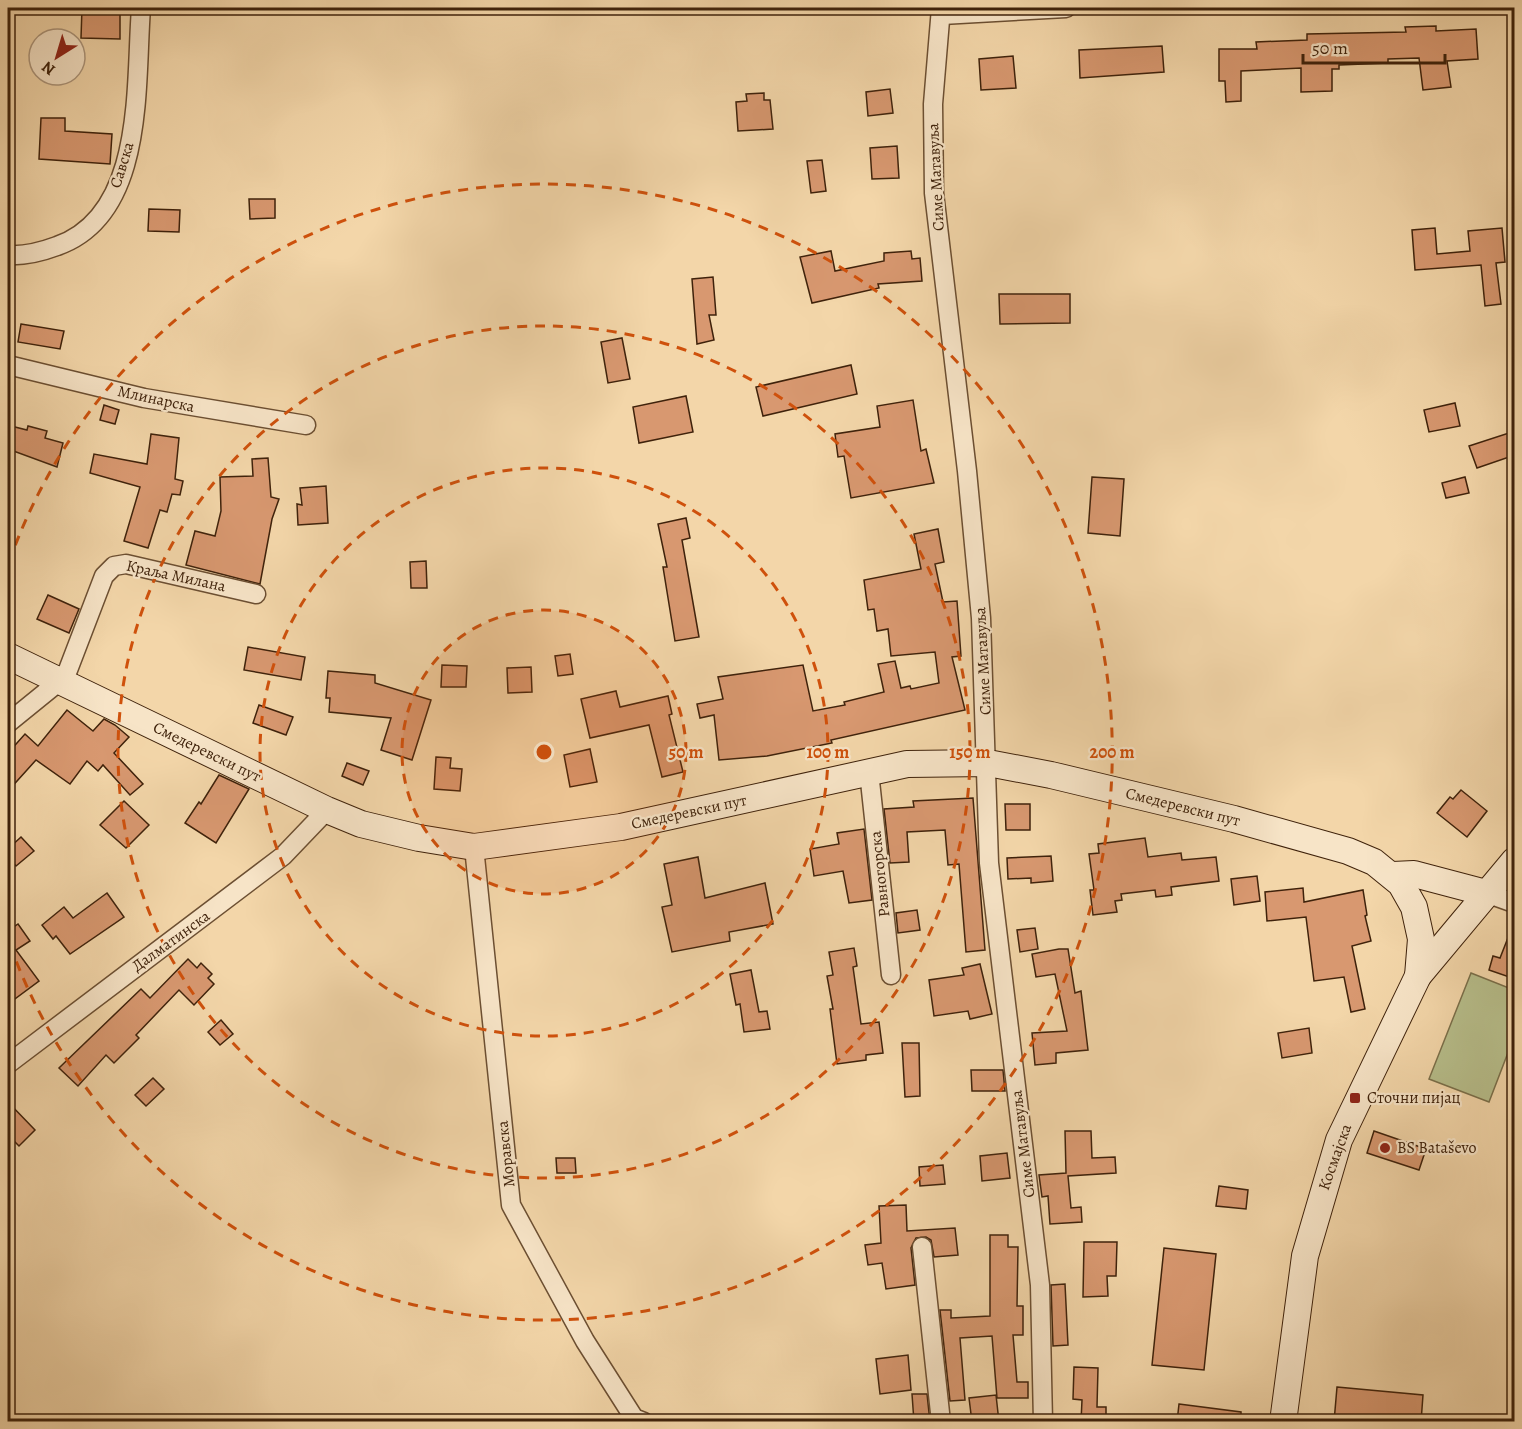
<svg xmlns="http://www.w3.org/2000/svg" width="1522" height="1429" font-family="Alegreya,serif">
	<rect width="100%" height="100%" fill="#f3d6a9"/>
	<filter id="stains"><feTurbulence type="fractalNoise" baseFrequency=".00333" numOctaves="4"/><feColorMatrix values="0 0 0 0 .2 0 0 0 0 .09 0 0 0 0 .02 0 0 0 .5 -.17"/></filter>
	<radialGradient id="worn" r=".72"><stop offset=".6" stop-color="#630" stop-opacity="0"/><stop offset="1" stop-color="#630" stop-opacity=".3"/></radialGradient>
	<!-- green -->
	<polygon fill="#b7be8b" stroke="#7b704b" stroke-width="1.5" points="1471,973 1514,990 1514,1037 1489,1102 1429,1079"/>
	<!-- building -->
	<g fill="#d89870" stroke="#3f220b" stroke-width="1.5">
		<polygon points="82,8 120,9 120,39 81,38"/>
		<polygon points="1436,26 1436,31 1476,29 1478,59 1447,61 1451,87 1423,90 1419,58 1388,59 1388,63 1339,65 1339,69 1332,69 1332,91 1301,92 1301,68 1241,71 1241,101 1226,102 1225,81 1219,81 1219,49 1257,49 1256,42 1307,40 1307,34 1406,32 1405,27"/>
		<polygon points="1162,46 1164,72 1080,78 1079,50"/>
		<polygon points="1013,56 1016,88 981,90 979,59"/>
		<polygon points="890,89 893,113 868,116 866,92"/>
		<polygon points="764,93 764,100 770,100 773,129 738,131 736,102 747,101 746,94"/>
		<polygon points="41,118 65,118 65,131 112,134 110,164 39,159"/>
		<polygon points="897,146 899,178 872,179 870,148"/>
		<polygon points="822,160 826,191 811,193 807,161"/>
		<polygon points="249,199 275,199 275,218 250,219"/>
		<polygon points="149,209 180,210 179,232 148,231"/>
		<polygon points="1435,228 1437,254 1470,251 1468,231 1502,228 1505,262 1496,263 1501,304 1485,306 1481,265 1415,270 1412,230"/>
		<polygon points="831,251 835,271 884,261 884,253 911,251 912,259 920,258 922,281 878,284 879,288 812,303 800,257"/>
		<polygon points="713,277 716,315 709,315 714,340 697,344 692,279"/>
		<polygon points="999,294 1070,294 1070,323 1000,324"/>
		<polygon points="21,324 64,331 60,349 18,342"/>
		<polygon points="622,338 630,379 608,383 601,342"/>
		<polygon points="851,365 857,394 763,416 756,387"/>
		<polygon points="686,396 693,432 639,443 633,407"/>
		<polygon points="913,400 921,451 926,449 934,483 851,498 844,456 838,457 835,434 880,427 877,406"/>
		<polygon points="1455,403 1460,426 1429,432 1424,410"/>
		<polygon points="104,405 119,410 115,424 100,420"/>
		<polygon points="11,426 27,430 28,426 47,431 45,438 63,443 57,467 8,449"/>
		<polygon points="1515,431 1515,455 1477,468 1469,446"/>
		<polygon points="151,434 179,438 175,479 183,481 180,495 172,494 167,512 160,510 148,548 124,541 140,487 90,473 94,454 147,464"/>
		<polygon points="268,458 271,497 279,499 272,519 260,584 186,565 195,531 215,536 221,511 220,477 253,476 252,459"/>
		<polygon points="1092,477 1124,479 1120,536 1088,533"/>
		<polygon points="1465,477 1469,493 1446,498 1442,483"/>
		<polygon points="326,486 328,523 298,525 297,504 302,505 300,488"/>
		<polygon points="686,518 690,538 682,540 699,637 675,641 663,567 667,567 658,524"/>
		<polygon points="938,529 944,562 935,564 943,602 957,601 961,656 952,657 965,710 831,740 832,743 767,756 719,760 714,715 700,718 697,704 723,699 718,677 803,665 813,711 845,705 844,702 884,692 878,664 895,661 901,688 910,686 911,689 939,683 935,652 891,656 888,629 877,631 874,609 868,610 864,580 921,569 914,534"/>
		<polygon points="426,561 427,588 411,588 410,562"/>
		<polygon points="48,595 79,609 69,633 37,619"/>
		<polygon points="248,647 305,657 301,680 244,670"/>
		<polygon points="570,654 573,674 558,676 555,656"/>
		<polygon points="442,665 467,666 466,687 441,687"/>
		<polygon points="531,667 532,692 508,693 507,668"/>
		<polygon points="328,671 375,675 375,683 431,700 412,760 381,750 391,718 329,712 330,698 326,698"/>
		<polygon points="616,691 620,707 668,696 672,714 669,715 683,772 662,777 649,725 590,738 581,699"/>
		<polygon points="259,705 293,717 286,735 253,723"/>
		<polygon points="67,710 93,731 104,719 115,725 129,737 114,753 143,784 130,795 103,765 98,771 87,761 70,784 36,760 8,791 8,753 25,734 38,746"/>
		<polygon points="590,749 597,782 570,787 564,755"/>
		<polygon points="436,757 451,758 450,768 462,769 460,791 434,789"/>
		<polygon points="347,763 369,771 363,785 342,776"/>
		<polygon points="219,775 249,789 216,843 185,823 199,802 201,804"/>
		<polygon points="1461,790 1487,811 1467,837 1437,813 1450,797 1453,799"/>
		<polygon points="973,798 985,950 966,952 959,864 948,865 945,830 907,832 909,862 890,863 884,809 914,807 913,801"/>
		<polygon points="124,801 149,825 126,848 100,825"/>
		<polygon points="1005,804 1030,804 1030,830 1006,830"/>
		<polygon points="864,829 872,900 849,903 843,871 814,876 810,849 839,844 837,833"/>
		<polygon points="21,837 34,851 16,866 8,857 8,849"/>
		<polygon points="1145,838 1148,857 1181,853 1182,860 1216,857 1219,881 1171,887 1172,895 1156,897 1155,890 1121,894 1122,900 1115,901 1117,912 1093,915 1090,890 1094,890 1089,854 1099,853 1098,844"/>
		<polygon points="1051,856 1053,881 1031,883 1031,878 1008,879 1007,858"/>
		<polygon points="698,857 705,898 765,883 773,924 729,932 730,941 672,952 662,907 672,905 664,864"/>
		<polygon points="1257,876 1260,901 1234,905 1231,879"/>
		<polygon points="1303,888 1304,902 1363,890 1367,915 1365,916 1371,941 1352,946 1365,1009 1351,1012 1344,977 1314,981 1306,917 1267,921 1265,892"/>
		<polygon points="107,893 124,917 70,954 56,936 53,939 42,925 64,907 73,918"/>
		<polygon points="917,910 920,930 898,933 896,913"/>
		<polygon points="18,924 30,941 16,950 39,981 8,1004 8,931"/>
		<polygon points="1513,925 1515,925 1515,979 1489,970 1493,956 1500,958"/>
		<polygon points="1035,928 1038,949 1020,952 1017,930"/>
		<polygon points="854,948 857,966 853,967 861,1024 879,1022 883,1053 866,1055 866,1060 837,1064 830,1009 833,1009 827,976 833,975 829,952"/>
		<polygon points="1059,949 1068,949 1075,993 1081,991 1088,1050 1056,1053 1056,1063 1035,1065 1032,1033 1067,1031 1055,974 1036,977 1032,954"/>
		<polygon points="188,959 197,968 201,963 212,974 208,978 214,984 194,1005 179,990 136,1035 139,1038 114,1063 106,1055 78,1086 59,1068 141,989 150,998"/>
		<polygon points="980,964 992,1014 970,1019 968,1011 934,1016 929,980 964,975 962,968"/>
		<polygon points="751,970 759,1012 767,1011 770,1029 744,1032 740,1004 736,1005 730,974"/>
		<polygon points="221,1020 233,1034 220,1045 208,1032"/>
		<polygon points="1309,1028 1312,1053 1282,1058 1278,1033"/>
		<polygon points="902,1043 919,1043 920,1096 905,1097"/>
		<polygon points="971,1070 1003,1070 1005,1091 972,1091"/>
		<polygon points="153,1078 164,1089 146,1106 135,1095"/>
		<polygon points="8,1102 35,1130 19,1146 8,1135"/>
		<polygon points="1065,1131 1091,1131 1092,1158 1115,1157 1116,1173 1068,1176 1071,1208 1081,1207 1082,1222 1050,1224 1048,1196 1042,1197 1039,1175 1066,1173"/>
		<polygon points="1374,1131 1426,1149 1419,1170 1367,1153"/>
		<polygon points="1007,1153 1010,1178 982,1181 980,1156"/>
		<polygon points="556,1158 575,1158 576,1173 557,1173"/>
		<polygon points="943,1165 945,1184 920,1186 919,1167"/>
		<polygon points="1219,1186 1248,1190 1246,1209 1216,1206"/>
		<polygon points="906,1205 907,1231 955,1228 958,1255 934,1257 931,1240 926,1237 916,1238 911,1248 915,1285 886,1289 882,1263 868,1265 865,1245 881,1243 879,1206"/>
		<polygon points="990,1235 1008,1235 1008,1247 1018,1247 1017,1306 1023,1306 1023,1335 1013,1335 1017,1382 1028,1382 1028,1398 997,1398 992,1336 960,1338 965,1400 950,1401 940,1310 951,1310 951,1318 990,1316"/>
		<polygon points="1084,1242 1117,1242 1116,1276 1107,1276 1108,1296 1083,1297"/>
		<polygon points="1164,1248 1216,1254 1204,1370 1152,1365"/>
		<polygon points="1065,1284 1068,1345 1053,1346 1051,1285"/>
		<polygon points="908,1355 911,1390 880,1394 876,1359"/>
		<polygon points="1074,1367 1098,1368 1097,1407 1106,1407 1106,1422 1081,1422 1082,1400 1073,1399"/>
		<polygon points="1337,1387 1423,1395 1421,1422 1334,1422"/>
		<polygon points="912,1394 927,1394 930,1422 914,1422"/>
		<polygon points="996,1395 999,1422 972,1422 969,1398"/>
		<polygon points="1179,1404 1241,1412 1241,1422 1177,1422"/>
	</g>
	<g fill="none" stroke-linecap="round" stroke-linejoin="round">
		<!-- street casing -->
		<g stroke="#6c4f32" stroke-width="21">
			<g id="street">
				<polyline points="941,8 933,104 934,193 967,471 981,618 989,863 1040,1285 1043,1422"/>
				<polyline points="942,15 1066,8"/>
				<path d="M8,255C24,256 41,252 57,246C146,215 135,84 141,8"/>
				<polyline points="8,365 144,398 306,425"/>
				<polyline points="8,723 61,680 68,670 104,576 114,566 126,564 256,594"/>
				<polyline points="869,772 891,975"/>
				<polyline points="474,847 511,1205 585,1341 634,1418 644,1422"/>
				<polyline points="1486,893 1514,903"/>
				<polyline points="8,1064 283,856 327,810"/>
				<polyline points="922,1247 941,1422"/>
			</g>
		</g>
		<!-- secondary casing -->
		<g stroke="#3f220b" stroke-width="28">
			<g id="secondary">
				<polyline points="8,656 327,810 361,824 419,838 474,847 621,827 907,764 988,763 1051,775 1234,819 1348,851 1374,862 1401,884 1414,907 1421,939 1418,976"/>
				<polyline points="1393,875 1414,874 1486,893"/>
				<polyline points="1283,1422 1305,1256 1339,1140 1418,976 1514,861"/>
			</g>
		</g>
		<!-- street -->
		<use href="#street" stroke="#f7e4c7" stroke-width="18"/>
		<!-- secondary -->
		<use href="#secondary" stroke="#f7e4c7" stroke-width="26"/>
	</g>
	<!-- distance rings -->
	<circle cx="544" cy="752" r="142" fill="#cf510c" fill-opacity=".12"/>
	<g fill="none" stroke="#cf510c" stroke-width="3" stroke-dasharray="10 8">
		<circle cx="544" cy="752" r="142"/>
		<circle cx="544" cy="752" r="284"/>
		<circle cx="544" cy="752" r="426"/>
		<path d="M9 562A568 568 0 1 1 9 942"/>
	</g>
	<!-- markers -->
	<g fill="#8f2418" stroke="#f7e4c7" stroke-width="2">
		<rect x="1349" y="1092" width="12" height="12" rx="3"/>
		<circle cx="1385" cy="1148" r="6"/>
	</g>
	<g text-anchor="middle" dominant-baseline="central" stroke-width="4.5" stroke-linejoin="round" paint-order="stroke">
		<!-- street labels -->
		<g font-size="16" fill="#3f220b" stroke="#f7e4c7">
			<text transform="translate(122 165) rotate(-73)">Савска</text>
			<text transform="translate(936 177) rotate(-93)">Симе Матавуља</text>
			<text transform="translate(156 399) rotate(12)">Млинарска</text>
			<text transform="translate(176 576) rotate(12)">Краља Милана</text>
			<text transform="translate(983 661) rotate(-93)">Симе Матавуља</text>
			<text transform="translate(207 752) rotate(26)">Смедеревски пут</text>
			<text transform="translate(1183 807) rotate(14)">Смедеревски пут</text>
			<text transform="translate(689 812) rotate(-12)">Смедеревски пут</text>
			<text transform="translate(880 874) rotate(-96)">Равногорска</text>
			<text transform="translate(171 941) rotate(-36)">Далматинска</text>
			<text transform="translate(1023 1144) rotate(-97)">Симе Матавуља</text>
			<text transform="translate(506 1154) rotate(-96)">Моравска</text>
			<text transform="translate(1335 1157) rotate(-70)">Космајска</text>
		</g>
		<!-- poi labels -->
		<g font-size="16" fill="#3f220b" stroke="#f7e4c7" text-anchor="start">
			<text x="1367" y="1098">Сточни пијац</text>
			<text x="1397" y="1148">BS Bataševo</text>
		</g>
	</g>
	<circle cx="544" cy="752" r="9" fill="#cf510c" stroke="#f7e4c7" stroke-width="3"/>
	<g font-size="18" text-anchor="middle" font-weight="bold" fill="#cf510c" stroke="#f7e4c7" stroke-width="4.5" stroke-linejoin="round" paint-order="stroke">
		<text x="686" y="758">50 m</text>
		<text x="828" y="758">100 m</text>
		<text x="970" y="758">150 m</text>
		<text x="1112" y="758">200 m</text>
	</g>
	<!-- margin -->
	<rect width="1522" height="1429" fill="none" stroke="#f3d6a9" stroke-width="30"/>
	<rect x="9" y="9" width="1504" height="1411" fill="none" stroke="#3f220b" stroke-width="3"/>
	<rect x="15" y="15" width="1492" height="1399" fill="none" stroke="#3f220b" stroke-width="1.5"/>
	<!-- north arrow -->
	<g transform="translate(57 57) rotate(217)"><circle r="28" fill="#f7e4c7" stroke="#ad967c" stroke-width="1.5"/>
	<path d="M0-4.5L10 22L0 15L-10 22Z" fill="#8f2418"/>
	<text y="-9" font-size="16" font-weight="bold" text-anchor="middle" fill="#3f220b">N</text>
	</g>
	<!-- scale -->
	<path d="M1303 54v9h142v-9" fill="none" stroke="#3f220b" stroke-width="3"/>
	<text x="1312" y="54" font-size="18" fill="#3f220b" stroke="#f7e4c7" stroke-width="4.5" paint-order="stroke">50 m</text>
	<rect width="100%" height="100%" filter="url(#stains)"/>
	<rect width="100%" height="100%" fill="url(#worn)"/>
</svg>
